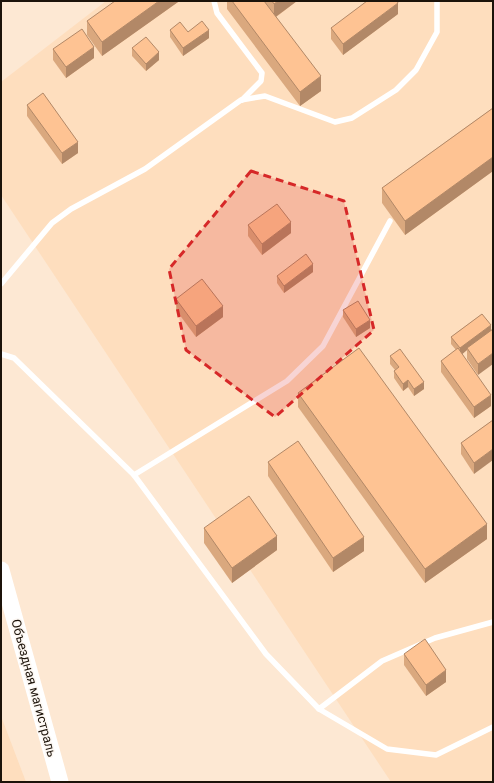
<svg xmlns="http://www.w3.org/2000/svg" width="494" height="783" font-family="Roboto,sans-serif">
	<rect width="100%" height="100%" fill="#fde8d3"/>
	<!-- built -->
	<g fill="#fedebe">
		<polygon points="106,1 493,1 493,782 391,782 1,195 1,82"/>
		<polygon points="1,716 26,782 1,782"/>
	</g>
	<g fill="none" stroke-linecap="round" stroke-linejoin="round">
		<!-- service -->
		<g stroke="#fff" stroke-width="5.5">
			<polyline points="214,1 217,13 262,73 261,81 242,100"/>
			<polyline points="1,284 52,223 71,209 145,169 241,100 265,96 335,122 352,118 396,90 416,70 437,32 437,1"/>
			<polyline points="1,354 14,358 134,475 287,381 323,346 390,221"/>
			<polyline points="134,475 266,654 319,709 382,661 435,638 493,622"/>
			<polyline points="319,709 387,749 436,755 493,727"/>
		</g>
		<!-- primary -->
		<polyline stroke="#fff" stroke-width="17" points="1,570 60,782"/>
	</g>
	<!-- wall -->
	<g fill="#daa87e">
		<polygon points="178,1 178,2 102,56 87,35 87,21"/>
		<polygon points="227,1 297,1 276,17 321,91 300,106 227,9"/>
		<polygon points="398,14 343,55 331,39 331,28"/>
		<polygon points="170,30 188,32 209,38 183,56 170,37"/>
		<polygon points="132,48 159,60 146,71 132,56"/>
		<polygon points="53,49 94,58 66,78 53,60"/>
		<polygon points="27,105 78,153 62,164 27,116"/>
		<polygon points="493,108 493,171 405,235 382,203 382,188"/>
		<polygon points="248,225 291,233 262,255 248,236"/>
		<polygon points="313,272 284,293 277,283 277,276"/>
		<polygon points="176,299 223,317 196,337 176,310"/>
		<polygon points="343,310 370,328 356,337 343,317"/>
		<polygon points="482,314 478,375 467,359 467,350 462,354 491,406 474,418 441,372 441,361 456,350 451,344 451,337"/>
		<polygon points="390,356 424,389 414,396 408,387 403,391 394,378 394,371 395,370 390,364"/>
		<polygon points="298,393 487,539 425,583 298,407"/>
		<polygon points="493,420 474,474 461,454 461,443"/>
		<polygon points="268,462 364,551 333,572 268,476"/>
		<polygon points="204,528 277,550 232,583 204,543"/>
		<polygon points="404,654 446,682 426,696 404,665"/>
	</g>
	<!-- shaded-wall -->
	<g fill="#b28867">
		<polygon points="159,1 178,1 178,2 102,56 102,42"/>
		<polygon points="278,1 297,1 274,18 274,4"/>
		<polygon points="398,3 398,14 343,55 343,44"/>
		<polygon points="209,30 209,38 183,56 183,48"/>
		<polygon points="94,47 94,58 66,78 66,67"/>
		<polygon points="159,52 159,60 146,71 146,64"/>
		<polygon points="321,76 321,91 300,106 300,92"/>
		<polygon points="78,142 78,153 62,164 62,153"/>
		<polygon points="493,157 493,171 405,235 405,221"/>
		<polygon points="291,222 291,233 262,255 262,244"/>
		<polygon points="313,264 313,272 284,293 284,286"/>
		<polygon points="223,306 223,317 196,337 196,326"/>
		<polygon points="370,320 370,328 356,337 356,329"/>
		<polygon points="491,325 491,333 467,348 467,350 460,356 460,348"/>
		<polygon points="493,353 493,364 478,375 478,364"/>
		<polygon points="408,380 408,387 403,391 403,384"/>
		<polygon points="424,382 424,389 414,396 414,389"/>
		<polygon points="491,395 491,406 474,418 474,407"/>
		<polygon points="493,449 493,460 474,474 474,463"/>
		<polygon points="487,524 487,539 425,583 425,569"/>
		<polygon points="277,536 277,550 232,583 232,568"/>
		<polygon points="364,537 364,551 333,572 333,558"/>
		<polygon points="446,670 446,682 426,696 426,685"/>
	</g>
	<!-- building -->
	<g fill="#fec393" stroke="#b28867">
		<polygon points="115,1 159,1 102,42 87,21"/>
		<polygon points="232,1 264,1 321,76 300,92"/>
		<polygon points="272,1 278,1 274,4"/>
		<polygon points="367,1 397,1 398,3 343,44 331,28"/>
		<polygon points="202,21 209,30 183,48 170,30 180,22 188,32"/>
		<polygon points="82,29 94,47 66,67 53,49"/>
		<polygon points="146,37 159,52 146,64 132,48"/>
		<polygon points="43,93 78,142 62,153 27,105"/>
		<polygon points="493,108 493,157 405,221 382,188"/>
		<polygon points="277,204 291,222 262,244 248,225"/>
		<polygon points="306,254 313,264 284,286 277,276"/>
		<polygon points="202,279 223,306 196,326 176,299"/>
		<polygon points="358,301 370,320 356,329 343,310"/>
		<polygon points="482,314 491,325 460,348 451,337"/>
		<polygon points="493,329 493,353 478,364 467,348"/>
		<polygon points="359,348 487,524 425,569 298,393"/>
		<polygon points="458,348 491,395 474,407 441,361"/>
		<polygon points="400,349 424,382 414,389 408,380 403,384 394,371 399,367 390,356"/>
		<polygon points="493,420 493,449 474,463 461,443"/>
		<polygon points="298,441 364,537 333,558 268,462"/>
		<polygon points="249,496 277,536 232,568 204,528"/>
		<polygon points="425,639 446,670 426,685 404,654"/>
	</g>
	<!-- marked area -->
	<path fill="#d62828" fill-opacity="0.2" stroke="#d62828" stroke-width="3" stroke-dasharray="8 5" stroke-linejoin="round" d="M251,171L344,201L374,330L275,417L186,350L169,269Z"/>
	<g text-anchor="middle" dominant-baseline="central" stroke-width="3" stroke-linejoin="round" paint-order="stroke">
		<!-- street labels -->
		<g font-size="13" fill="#1c130a" stroke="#fdf8f3">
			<text transform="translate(34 688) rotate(75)">Объездная магистраль</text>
		</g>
	</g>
	<!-- border -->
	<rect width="494" height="783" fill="none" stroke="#1c130a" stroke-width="4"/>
</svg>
